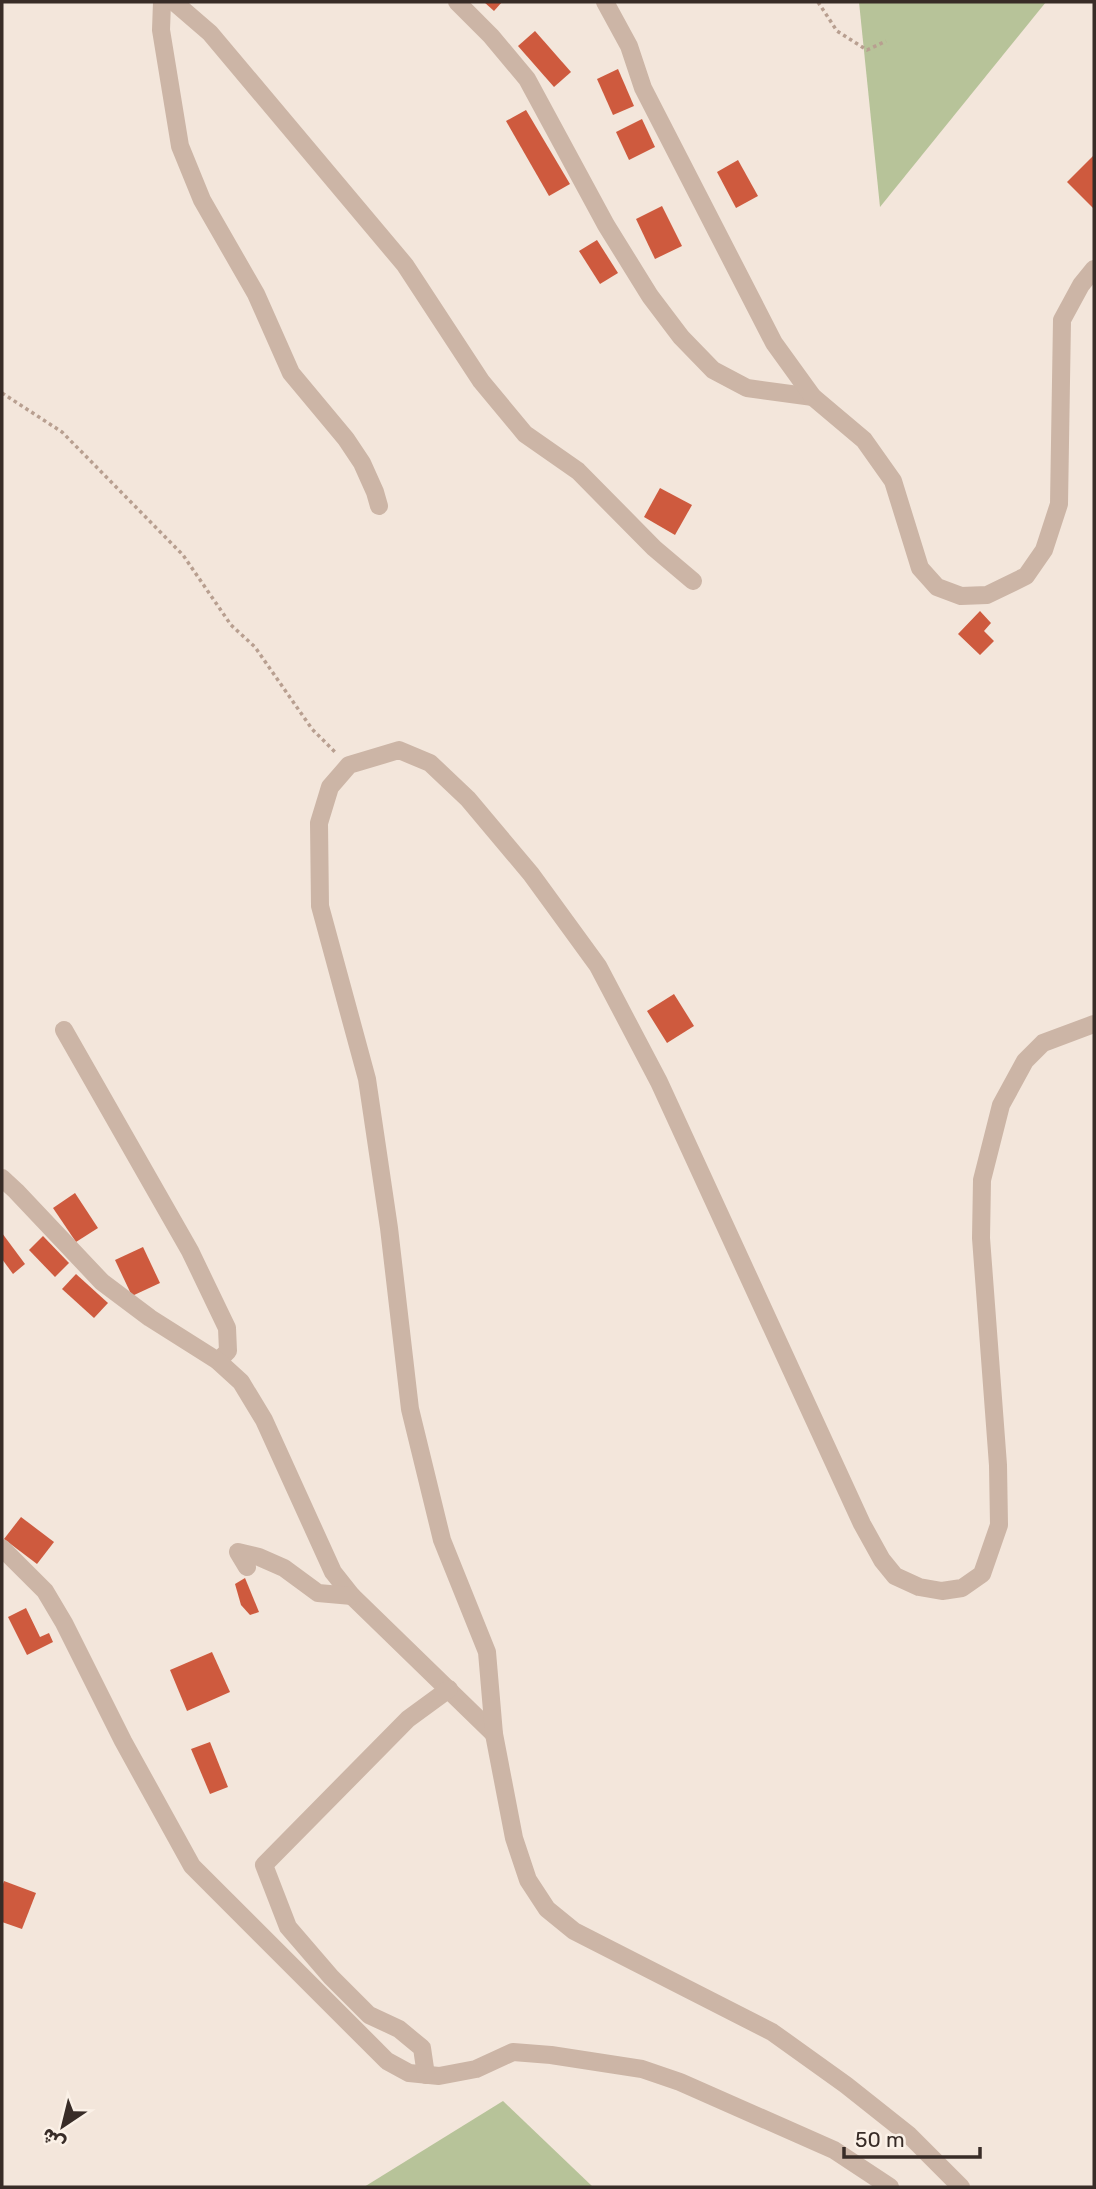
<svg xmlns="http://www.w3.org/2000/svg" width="1096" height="2189" font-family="Rubik,'Noto Naskh Arabic',sans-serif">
	<rect width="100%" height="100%" fill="#f3e6db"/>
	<!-- green -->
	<g fill="#b7c399">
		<polygon points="859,2 1046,2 880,207"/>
		<polygon points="503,2101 593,2187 364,2187"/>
	</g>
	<!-- building -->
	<g fill="#ce5a3e">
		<polygon points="484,2 502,2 494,11"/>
		<polygon points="535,31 571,72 554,87 518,46"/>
		<polygon points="618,69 634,106 613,115 597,79"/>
		<polygon points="526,110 570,184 549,196 506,121"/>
		<polygon points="642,119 655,147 629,160 616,132"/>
		<polygon points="1094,155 1094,209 1067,182"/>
		<polygon points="738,160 758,196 736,208 717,172"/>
		<polygon points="662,206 682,246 655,259 636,219"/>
		<polygon points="597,240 618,273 600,284 579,251"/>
		<polygon points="660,488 692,505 675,535 644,517"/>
		<polygon points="980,611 991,623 984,631 994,641 980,655 958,634"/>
		<polygon points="674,994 694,1026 667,1043 647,1011"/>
		<polygon points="75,1193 98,1228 76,1242 53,1208"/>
		<polygon points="2,1233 25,1264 13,1274 2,1259"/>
		<polygon points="43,1236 69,1263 55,1277 29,1250"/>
		<polygon points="143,1247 160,1283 132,1296 115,1260"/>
		<polygon points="76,1274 108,1303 94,1318 62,1289"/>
		<polygon points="21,1517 54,1542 37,1564 4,1539"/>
		<polygon points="245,1578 259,1612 250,1615 241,1605 235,1584"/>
		<polygon points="26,1608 40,1637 49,1633 53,1642 27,1655 8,1617"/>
		<polygon points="212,1652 230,1692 187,1711 170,1670"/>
		<polygon points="210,1742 228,1787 210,1794 191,1749"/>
		<polygon points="4,1881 36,1893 22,1929 2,1922 2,1887"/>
	</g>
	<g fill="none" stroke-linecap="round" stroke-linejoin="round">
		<!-- path -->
		<g stroke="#b89f90" stroke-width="3.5" stroke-dasharray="3.5 3.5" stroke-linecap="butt">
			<polyline points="818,2 837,31 867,50 886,41"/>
			<polyline points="2,393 62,432 183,555 231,625 255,647 312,729 337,754"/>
		</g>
		<!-- minor -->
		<g stroke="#ccb5a6" stroke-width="18">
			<polyline points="162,2 161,30 180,146 202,200 256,294 291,373 346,439 362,463 375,492 379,506"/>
			<polyline points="174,2 210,33 405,265 481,381 525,434 578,471 654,548 693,581"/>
			<polyline points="457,2 491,36 527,79 606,225 650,296 681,337 713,370 747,388 813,397"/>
			<polyline points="605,2 629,46 643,88 774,343 813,397 864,440 893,481 920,568 937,587 961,596 987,595 1026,576 1044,550 1059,504 1062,320 1081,285 1094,269"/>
			<polyline points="64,1030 190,1251 227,1328 228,1351 218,1361"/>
			<polyline points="2,1178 16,1191 102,1282 150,1318 218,1361 241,1382 264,1420 333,1572 352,1596 494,1734"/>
			<polyline points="2,1548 45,1591 64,1623 123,1741 192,1866 387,2061 409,2073 439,2076 476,2069 513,2052 551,2055 642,2069 680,2082 834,2150 890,2187"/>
			<polyline points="247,1567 238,1552 259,1557 284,1568 318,1593 352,1596"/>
			<polyline points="426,2075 422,2048 399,2029 369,2015 331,1977 288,1927 264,1865 408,1719 449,1689"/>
		</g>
		<!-- tertiary -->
		<polyline stroke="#ccb5a6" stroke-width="18" points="961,2187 909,2135 846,2085 772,2032 574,1931 547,1909 528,1880 514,1838 494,1734 487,1652 442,1540 410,1409 389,1228 367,1079 320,906 319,823 330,787 349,765 399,750 430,763 468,799 531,874 598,966 659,1082 862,1524 882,1560 895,1576 919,1587 942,1591 962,1588 982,1574 999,1525 998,1465 981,1238 982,1180 1001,1105 1025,1061 1043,1043 1094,1024"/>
	</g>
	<!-- border -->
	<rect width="1096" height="2189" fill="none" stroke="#382c27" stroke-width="7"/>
	<!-- north arrow -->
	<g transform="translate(63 2126) rotate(215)" stroke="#fbf1e7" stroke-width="5" paint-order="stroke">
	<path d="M0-5L12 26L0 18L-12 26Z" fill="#382c27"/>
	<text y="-10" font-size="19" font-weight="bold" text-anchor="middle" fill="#382c27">ش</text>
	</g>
	<!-- scale -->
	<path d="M844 2147v10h136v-10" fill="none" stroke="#382c27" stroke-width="3.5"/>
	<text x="855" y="2147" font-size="21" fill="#382c27" stroke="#fbf1e7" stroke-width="5" paint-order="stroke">50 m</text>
</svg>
